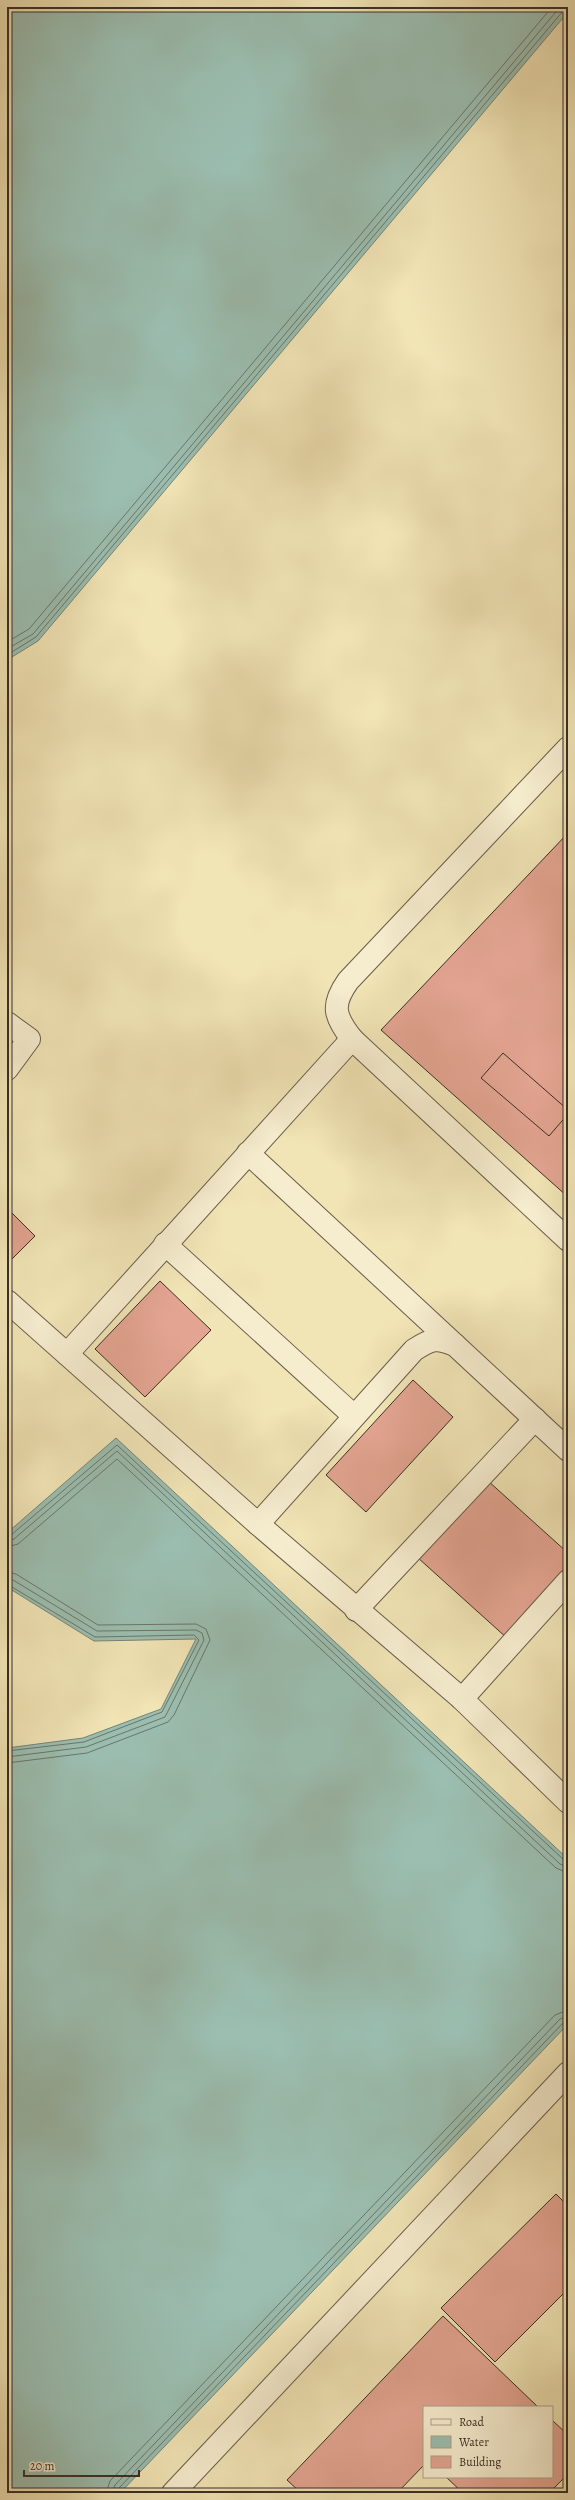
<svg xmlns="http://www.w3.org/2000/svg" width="575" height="2500" font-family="Alegreya,serif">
	<rect width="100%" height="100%" fill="#f1e4b5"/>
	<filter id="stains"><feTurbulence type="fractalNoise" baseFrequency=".005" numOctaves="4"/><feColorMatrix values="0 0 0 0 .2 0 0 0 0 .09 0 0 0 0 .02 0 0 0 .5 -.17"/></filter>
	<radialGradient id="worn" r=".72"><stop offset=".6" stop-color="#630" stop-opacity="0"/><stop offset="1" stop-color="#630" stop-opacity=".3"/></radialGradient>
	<!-- water -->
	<g fill="#9bbeb0" stroke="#748579">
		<polygon points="7,7 568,7 568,12 38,641 7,660"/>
		<polygon points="116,1438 568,1859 568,2024 120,2493 7,2493 7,1748 83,1738 161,1709 196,1639 94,1641 7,1587 7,1533"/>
	</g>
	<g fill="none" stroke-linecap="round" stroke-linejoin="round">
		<!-- shore -->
		<g stroke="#6a766b" stroke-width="1">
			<polyline points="7,642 29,629 552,7"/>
			<polyline points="7,649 33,634 560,7"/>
			<polyline points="7,655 36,637 563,11 568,9"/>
			<polyline points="7,1536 11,1535 117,1445 564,1860 568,1862"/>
			<polyline points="7,1541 14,1539 117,1451 560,1864 568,1867"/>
			<polyline points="7,1547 18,1544 117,1459 556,1868 568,1873"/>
			<polyline points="7,1572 16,1574 98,1625 196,1624 206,1629 210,1640 174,1715 168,1722 87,1753 7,1763"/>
			<polyline points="7,1578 13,1580 97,1631 196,1630 202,1633 204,1640 165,1717 86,1747 7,1757"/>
			<polyline points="7,1584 95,1637 194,1635 199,1640 162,1712 84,1742 7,1751"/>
			<polyline points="106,2493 110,2481 555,2015 568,2010"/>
			<polyline points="112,2493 115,2485 560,2019 568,2016"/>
			<polyline points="117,2493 118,2489 563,2023 568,2021"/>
		</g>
	</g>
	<!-- building -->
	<g fill="#e3a491" stroke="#3a2f26">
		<polygon points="568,833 568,1197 381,1030"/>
		<polygon points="503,1053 568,1110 568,1114 549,1136 481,1078"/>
		<polygon points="7,1208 35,1236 7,1264"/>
		<polygon points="160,1281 211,1330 145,1397 95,1349"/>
		<polygon points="413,1380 453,1417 366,1512 326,1475"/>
		<polygon points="487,1480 568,1553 568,1573 508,1639 417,1557"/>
		<polygon points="556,2194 568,2206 568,2289 495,2362 441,2308"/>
		<polygon points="443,2316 538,2407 424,2407 424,2465 397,2493 301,2493 287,2480"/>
		<polygon points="552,2420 568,2435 568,2474 549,2493 463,2493 446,2477 552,2477"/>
	</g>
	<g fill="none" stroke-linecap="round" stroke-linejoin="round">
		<!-- minor casing -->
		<g stroke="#685c4a" stroke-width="24">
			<g id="minor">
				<path d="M568,748L348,981C331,1005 334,1016 352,1039L568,1240"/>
				<polyline points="7,1023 29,1039 7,1069"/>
				<polyline points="248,1153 455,1345"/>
				<polyline points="165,1244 354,1416"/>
				<polyline points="7,1301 258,1524 462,1699 568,1802"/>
				<polyline points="67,1354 352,1039"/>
				<path d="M258,1524L414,1350C431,1339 436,1337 455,1345L568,1450"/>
				<polyline points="356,1610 535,1419"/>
				<polyline points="462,1699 568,1581"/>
				<polyline points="173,2493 568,2073"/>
			</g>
		</g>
		<!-- minor -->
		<use href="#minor" stroke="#f6edcf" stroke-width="22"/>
	</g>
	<!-- margin -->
	<rect width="575" height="2500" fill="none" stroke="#f1e4b5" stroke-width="24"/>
	<rect x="8" y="8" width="559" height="2484" fill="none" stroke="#3a2f26" stroke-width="2"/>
	<rect x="12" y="12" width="551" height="2476" fill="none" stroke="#3a2f26"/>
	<!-- legend -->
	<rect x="423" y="2406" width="130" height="72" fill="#f6edcf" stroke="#aba18b"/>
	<rect x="431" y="2419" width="20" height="6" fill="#f6edcf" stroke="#aba18b"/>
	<text x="459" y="2426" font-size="12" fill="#3a2f26">Road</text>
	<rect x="431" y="2436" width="20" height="12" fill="#9bbeb0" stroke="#aba18b"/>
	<text x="459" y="2446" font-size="12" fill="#3a2f26">Water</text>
	<rect x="431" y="2456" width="20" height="12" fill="#e3a491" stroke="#aba18b"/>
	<text x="459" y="2466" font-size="12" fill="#3a2f26">Building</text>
	<!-- scale -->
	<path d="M24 2470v6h115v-6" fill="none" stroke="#3a2f26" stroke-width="2"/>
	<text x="30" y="2470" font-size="12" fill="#3a2f26" stroke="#f6edcf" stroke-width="3" paint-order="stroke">20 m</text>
	<rect width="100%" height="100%" filter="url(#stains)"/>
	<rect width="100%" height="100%" fill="url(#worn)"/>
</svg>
